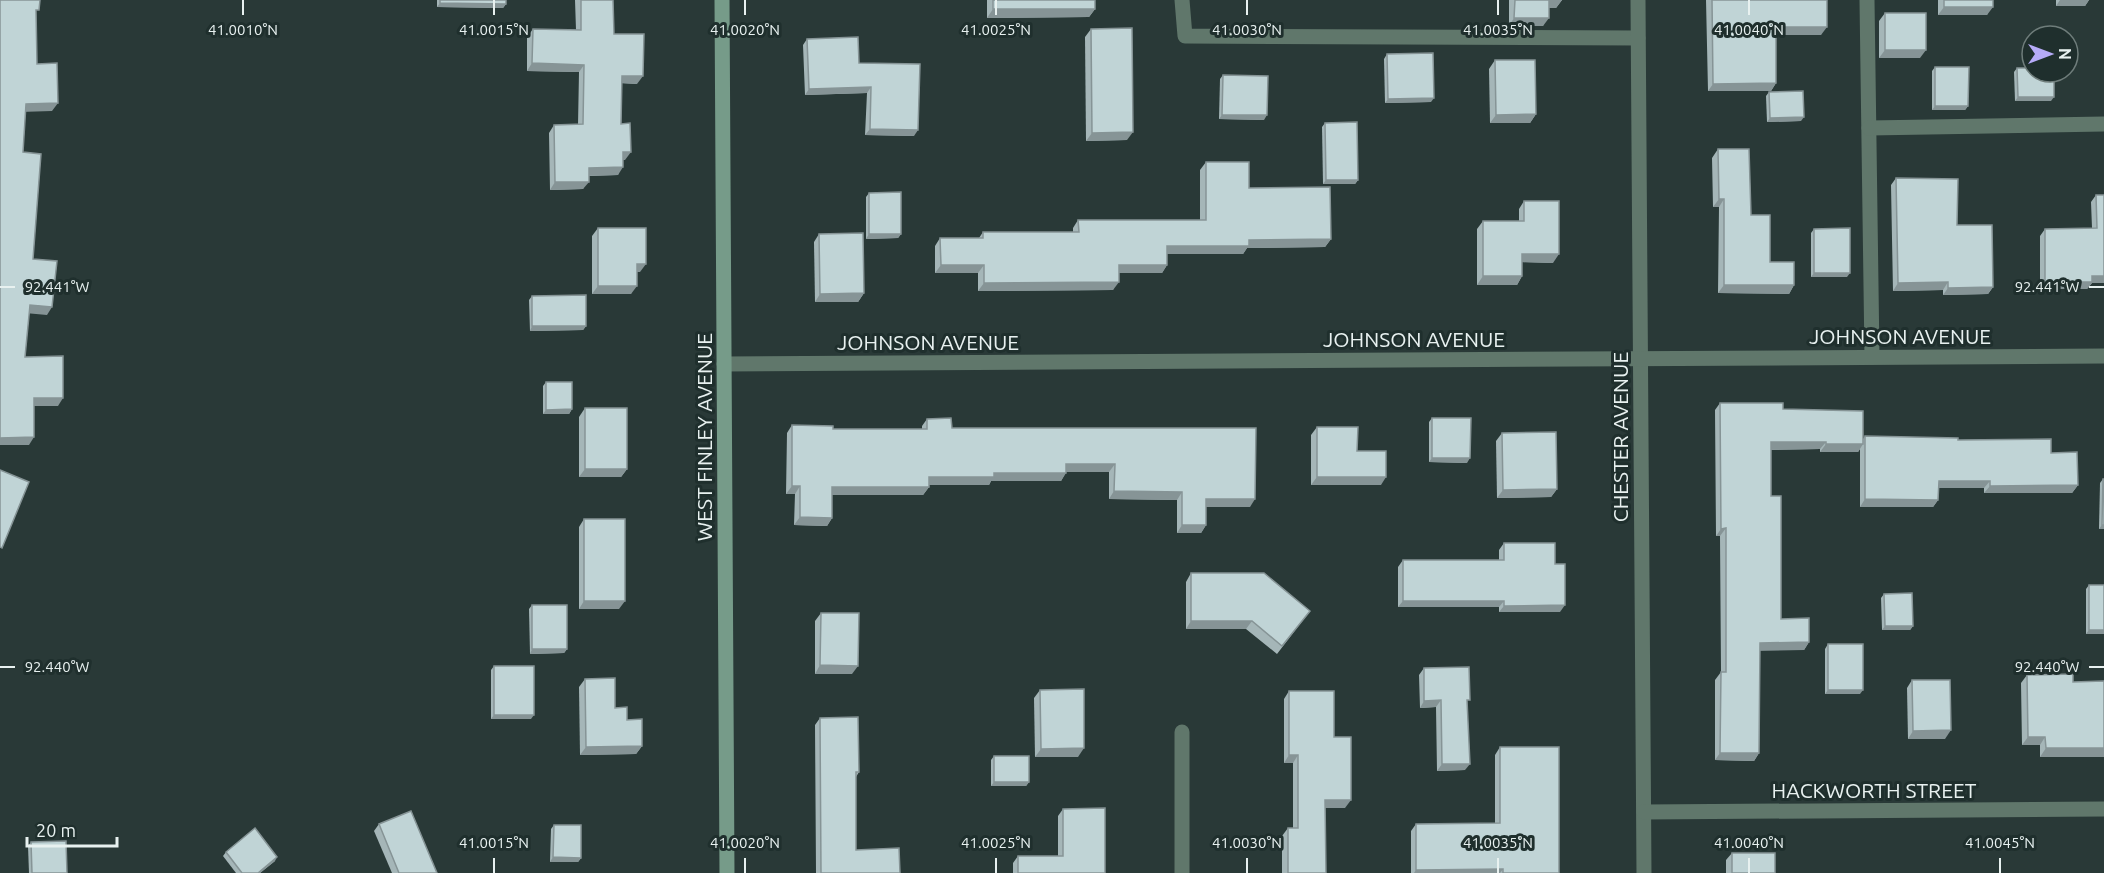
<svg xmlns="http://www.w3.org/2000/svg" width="2104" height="873" font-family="Ubuntu,sans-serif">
	<rect width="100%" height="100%" fill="#293937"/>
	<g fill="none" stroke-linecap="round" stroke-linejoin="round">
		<!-- service -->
		<g stroke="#60776b" stroke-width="15">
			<polyline points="1867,0 1872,357"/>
			<polyline points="1869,128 2104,124"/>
		</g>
		<!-- minor -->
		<g stroke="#60776b" stroke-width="15">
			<polyline points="1182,0 1185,36 1638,38"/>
			<polyline points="1638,0 1644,873"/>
			<polyline points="724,364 2104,356"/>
			<polyline points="1182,732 1182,873"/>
			<polyline points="1644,812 2104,809"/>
		</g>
		<!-- secondary -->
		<polyline stroke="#769b89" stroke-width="15" points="722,0 727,873"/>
	</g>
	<!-- wall -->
	<g fill="#a5b6b8">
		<polygon points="437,0 506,0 506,4 503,8 437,7"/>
		<polygon points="575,0 613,0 614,34 637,84 622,83 621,124 625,160 623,160 618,175 589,176 583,189 550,190 549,133 554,125 578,125 579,72 527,71 527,37 533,29 576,30"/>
		<polygon points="987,0 1095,0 1095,9 1089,17 987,18"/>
		<polygon points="1509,0 1562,0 1556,8 1549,8 1543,26 1509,26"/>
		<polygon points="1706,0 1827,0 1821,35 1776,35 1776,83 1771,91 1708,91"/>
		<polygon points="1938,0 1993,0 1987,15 1938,15"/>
		<polygon points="2056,0 2089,0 2085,6 2056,6"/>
		<polygon points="1885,13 1920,58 1879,58 1879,21"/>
		<polygon points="1091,29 1127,140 1086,141 1085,37"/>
		<polygon points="807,39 859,63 914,136 865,135 867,93 805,95 803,45"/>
		<polygon points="1387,54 1431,102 1385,103 1384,59"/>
		<polygon points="1495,60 1536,114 1530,123 1490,123 1489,69"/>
		<polygon points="1935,67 1968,106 1965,110 1932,110 1932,71"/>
		<polygon points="2017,68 2051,101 2015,101 2014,72"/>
		<polygon points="1223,75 1264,120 1219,119 1220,79"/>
		<polygon points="1769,92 1801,121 1767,122 1766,96"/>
		<polygon points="1325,123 1358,180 1355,184 1323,184 1322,127"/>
		<polygon points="1718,149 1751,215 1770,262 1794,285 1789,294 1718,293 1719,207 1713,207 1712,158"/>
		<polygon points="1206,162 1331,239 1325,247 1247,248 1243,254 1167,254 1167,265 1162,273 1119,273 1113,290 978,291 978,273 935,273 935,246 940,238 979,238 983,232 1073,232 1073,228 1078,220 1200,220 1200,170"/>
		<polygon points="1896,178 1957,225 1993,287 1988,294 1943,295 1943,290 1893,291 1891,185"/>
		<polygon points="869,193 901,234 898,238 866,239 866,197"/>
		<polygon points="2096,195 2104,195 2092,283 2087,289 2040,289 2040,236 2045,229 2092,228 2091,202"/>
		<polygon points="1524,201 1553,263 1522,262 1522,276 1517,285 1477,285 1477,229 1483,221 1519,221 1519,209"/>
		<polygon points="598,228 640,272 637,272 631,294 592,294 592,236"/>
		<polygon points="1814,229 1847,277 1811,277 1811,233"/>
		<polygon points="819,234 864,293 858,302 815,302 814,242"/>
		<polygon points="532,296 586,326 583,330 530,331 529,300"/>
		<polygon points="546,382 572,409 569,414 543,414 543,386"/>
		<polygon points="1720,403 1783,409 1863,439 1865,436 1958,440 2051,453 2078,485 2072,493 1984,493 1984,488 1939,488 1938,500 1933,507 1860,507 1860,449 1858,452 1820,452 1820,449 1771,450 1771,496 1781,619 1809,642 1804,650 1760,650 1759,753 1754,761 1715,760 1715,680 1721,672 1720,536 1716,536 1715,410"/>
		<polygon points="585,408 627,469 621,477 579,477 579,417"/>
		<polygon points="1432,418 1467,463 1429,462 1429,422"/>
		<polygon points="927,419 952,428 1256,428 1250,507 1206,507 1206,525 1201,533 1177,533 1177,500 1109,499 1109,472 1066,472 1061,481 991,481 989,485 929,485 929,487 923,495 832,495 832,518 827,526 794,525 795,494 786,494 787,433 792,425 833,429 922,429 922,426"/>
		<polygon points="1317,427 1357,451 1381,485 1311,485 1311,435"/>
		<polygon points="1502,433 1557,489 1551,497 1497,498 1496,441"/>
		<polygon points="2103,479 2104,479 2104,529 2099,529 2100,483"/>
		<polygon points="584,519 619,609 579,609 579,527"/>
		<polygon points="1504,543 1555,564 1560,612 1499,612 1499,607 1398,607 1398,567 1403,560 1499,560 1499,550"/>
		<polygon points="1191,573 1310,611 1277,654 1246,629 1186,629 1186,582"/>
		<polygon points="2089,585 2104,634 2086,634 2086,589"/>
		<polygon points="1884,594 1913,626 1910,630 1882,630 1881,598"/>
		<polygon points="532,605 567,649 564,653 530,654 529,609"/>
		<polygon points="821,613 852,674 815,674 815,621"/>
		<polygon points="1828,644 1860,694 1825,694 1825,649"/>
		<polygon points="494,666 531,719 491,719 491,670"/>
		<polygon points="1424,668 1467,703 1465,770 1437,771 1436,707 1420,708 1419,675"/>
		<polygon points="2027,675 2073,682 2104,757 2040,757 2040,745 2022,745 2021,683"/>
		<polygon points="585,679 615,708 642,746 636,754 580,755 579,687"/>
		<polygon points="1912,680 1945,739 1908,739 1907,688"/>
		<polygon points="1040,690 1078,757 1035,757 1034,698"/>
		<polygon points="1289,691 1334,737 1345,808 1325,808 1326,873 1282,873 1282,836 1288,828 1293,828 1293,763 1284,763 1284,699"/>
		<polygon points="820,718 859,772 856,777 856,850 900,873 816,873 815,725"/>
		<polygon points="1500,747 1559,873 1411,873 1411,831 1416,824 1495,823 1495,755"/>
		<polygon points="994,756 1029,782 1026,786 991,786 991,760"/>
		<polygon points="1063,809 1105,873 1013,873 1013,863 1018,856 1058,856 1058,816"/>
		<polygon points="379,824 437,873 392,873 374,831"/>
		<polygon points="554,825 581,858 578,862 550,862 551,829"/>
		<polygon points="31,842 67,873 29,873 28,846"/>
		<polygon points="226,852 275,861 260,873 236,873 223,856"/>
		<polygon points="1732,853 1775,873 1726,873 1726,860"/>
	</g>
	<!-- shaded-wall -->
	<g fill="#869496">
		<polygon points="1549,0 1562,0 1556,8 1543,8"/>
		<polygon points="2060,0 2089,0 2085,6 2056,6"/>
		<polygon points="440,3 506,4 503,8 437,7"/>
		<polygon points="1944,7 1993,7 1987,15 1938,15"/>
		<polygon points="993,9 1095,9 1089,17 987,18"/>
		<polygon points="1514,18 1549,18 1543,26 1509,26"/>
		<polygon points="1776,27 1827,27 1821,35 1770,35"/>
		<polygon points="1885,50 1926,50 1920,58 1879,58"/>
		<polygon points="532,63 584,65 579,72 527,71"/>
		<polygon points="622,76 643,76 637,84 617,83"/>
		<polygon points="1776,83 1771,91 1708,91 1713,84"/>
		<polygon points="871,87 867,93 805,95 809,89"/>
		<polygon points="2018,97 2054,97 2051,101 2015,101"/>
		<polygon points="1434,98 1431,102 1385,103 1388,99"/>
		<polygon points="58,103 52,111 20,112 26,104"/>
		<polygon points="1935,106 1968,106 1965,110 1932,110"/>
		<polygon points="1536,114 1530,123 1490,123 1496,115"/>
		<polygon points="1222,115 1267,115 1264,120 1219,119"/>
		<polygon points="1804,117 1801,121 1767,122 1770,118"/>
		<polygon points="870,129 918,130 914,136 865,135"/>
		<polygon points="1133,132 1127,140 1086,141 1092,133"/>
		<polygon points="623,152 631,152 625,160 617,160"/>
		<polygon points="623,167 618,175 583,176 589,168"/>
		<polygon points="1326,180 1358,180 1355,184 1323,184"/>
		<polygon points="555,182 589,182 583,189 550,190"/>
		<polygon points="1719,199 1724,199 1719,207 1713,207"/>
		<polygon points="869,234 901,234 898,238 866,239"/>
		<polygon points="1331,239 1325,247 1247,248 1243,254 1162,254 1167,246 1249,240"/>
		<polygon points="1522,254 1559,254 1553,263 1517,262"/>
		<polygon points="637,264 646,264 640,272 631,272"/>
		<polygon points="941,265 984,265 978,273 935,273"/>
		<polygon points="1119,265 1167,265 1162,273 1113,273"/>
		<polygon points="1814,273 1850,273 1847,277 1811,277"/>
		<polygon points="1483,276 1522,276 1517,285 1477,285"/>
		<polygon points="2092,276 2104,276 2104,283 2092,283 2087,289 2040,289 2045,282"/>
		<polygon points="1119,282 1113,290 978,291 984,283"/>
		<polygon points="1948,282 1943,290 1893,291 1898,283"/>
		<polygon points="1724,285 1794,285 1789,294 1718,293"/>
		<polygon points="598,286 637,286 631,294 592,294"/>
		<polygon points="1993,287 1988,294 1943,295 1948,288"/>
		<polygon points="864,293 858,302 815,302 820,294"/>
		<polygon points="30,305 52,307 47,315 25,313"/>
		<polygon points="532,326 586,326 583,330 530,331"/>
		<polygon points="34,398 63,398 58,406 29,406"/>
		<polygon points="572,409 569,414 543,414 546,410"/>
		<polygon points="34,437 29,445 0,445 0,438"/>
		<polygon points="1771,442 1826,442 1820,449 1765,450"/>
		<polygon points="1826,444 1863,444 1858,452 1820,452"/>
		<polygon points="1432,458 1470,458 1467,463 1429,462"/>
		<polygon points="1066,464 1115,464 1109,472 1061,472"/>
		<polygon points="585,469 627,469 621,477 579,477"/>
		<polygon points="994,473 1066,473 1061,481 991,481 989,485 923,485 929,477"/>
		<polygon points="1317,477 1386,477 1381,485 1311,485"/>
		<polygon points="1939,481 1990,481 1984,488 1933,488"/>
		<polygon points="2078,485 2072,493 1984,493 1990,486"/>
		<polygon points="792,486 800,486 795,494 786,494"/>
		<polygon points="832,487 929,487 923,495 827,495"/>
		<polygon points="1557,489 1551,497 1497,498 1503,490"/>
		<polygon points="1114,491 1182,492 1177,500 1109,499"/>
		<polygon points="1206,499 1255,499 1250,507 1201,507"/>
		<polygon points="1865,499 1938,500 1933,507 1860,507"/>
		<polygon points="800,517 832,518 827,526 794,525"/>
		<polygon points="1182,525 1206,525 1201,533 1177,533"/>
		<polygon points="2102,525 2104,525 2104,529 2099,529"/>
		<polygon points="1726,528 1720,536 1716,536 1721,529"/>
		<polygon points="584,601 625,601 619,609 579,609"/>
		<polygon points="1403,601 1504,601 1499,607 1398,607"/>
		<polygon points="1565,605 1560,612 1499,612 1504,606"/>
		<polygon points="1191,621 1252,621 1246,629 1186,629"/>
		<polygon points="1885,626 1913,626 1910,630 1882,630"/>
		<polygon points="2089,630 2104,630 2104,634 2086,634"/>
		<polygon points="1809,642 1804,650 1754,651 1760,643"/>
		<polygon points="532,649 567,649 564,653 530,654"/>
		<polygon points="820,665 858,666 852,674 815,674"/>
		<polygon points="1828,690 1863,690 1860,694 1825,694"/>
		<polygon points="1441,700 1436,707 1420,708 1424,701"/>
		<polygon points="494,715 534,715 531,719 491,719"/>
		<polygon points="1951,730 1945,739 1908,739 1913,731"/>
		<polygon points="2028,737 2045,737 2040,745 2022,745"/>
		<polygon points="642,746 636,754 580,755 586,747"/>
		<polygon points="1084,748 1078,757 1035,757 1041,749"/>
		<polygon points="2046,748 2104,748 2104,757 2040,757"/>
		<polygon points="1720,753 1759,753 1754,761 1715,760"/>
		<polygon points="1289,755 1298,755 1293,763 1284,763"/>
		<polygon points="1442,764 1470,764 1465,770 1437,771"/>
		<polygon points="994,782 1029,782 1026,786 991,786"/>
		<polygon points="1325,800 1351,800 1345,808 1320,808"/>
		<polygon points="277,857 275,861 260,873 258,873"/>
		<polygon points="553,857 581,858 578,862 550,862"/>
		<polygon points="1503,869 1500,873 1414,873 1416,870"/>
	</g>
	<!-- building -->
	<g fill="#c0d4d6" stroke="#869496" stroke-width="1.5">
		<polygon points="0,0 40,0 39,10 36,10 37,64 57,63 58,103 26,104 23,152 41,154 33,259 57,261 52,307 30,305 25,357 63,356 63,398 34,398 34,437 0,438"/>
		<polygon points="440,0 506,0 506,4 440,3"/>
		<polygon points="581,0 613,0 614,34 644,34 643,76 622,76 621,124 630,123 631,152 623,152 623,167 589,168 589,182 555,182 554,125 583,124 584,65 532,63 533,29 581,30"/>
		<rect x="993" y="0" width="102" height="9"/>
		<polygon points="1515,0 1562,0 1549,0 1549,18 1514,18"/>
		<polygon points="1712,0 1827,0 1827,27 1776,27 1776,83 1713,84"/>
		<rect x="1944" y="0" width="49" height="7"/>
		<rect x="1885" y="13" width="41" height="37"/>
		<polygon points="1132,28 1133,132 1092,133 1091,29"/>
		<polygon points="858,37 859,63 920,64 918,130 870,129 871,87 809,89 807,39"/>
		<polygon points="1433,53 1434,98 1388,99 1387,54"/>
		<polygon points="1495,60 1535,60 1536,114 1496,115"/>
		<polygon points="1935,67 1969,67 1968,106 1935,106"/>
		<polygon points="2017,68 2032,68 2032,72 2054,72 2054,97 2018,97"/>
		<polygon points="1223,75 1268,76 1267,115 1222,115"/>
		<polygon points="1803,91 1804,117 1770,118 1769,92"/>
		<polygon points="1357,122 1358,180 1326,180 1325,123"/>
		<polygon points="1718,149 1749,149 1751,215 1770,215 1770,262 1794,262 1794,285 1724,285 1724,199 1719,199"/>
		<polygon points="1206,162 1249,162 1249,188 1330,187 1331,239 1249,240 1249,246 1167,246 1167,265 1119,265 1119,282 984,283 984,265 941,265 940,238 983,238 983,232 1079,232 1078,220 1206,220"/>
		<polygon points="1896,178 1958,179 1957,225 1992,225 1993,287 1948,288 1948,282 1898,283"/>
		<polygon points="901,192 901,234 869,234 869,193"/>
		<polygon points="2096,195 2104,195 2104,276 2092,276 2092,282 2045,282 2045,229 2097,228"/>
		<polygon points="1524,201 1559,201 1559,254 1522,254 1522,276 1483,276 1483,221 1524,221"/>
		<polygon points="598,228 646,228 646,264 637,264 637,286 598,286"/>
		<polygon points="1850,228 1850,273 1814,273 1814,229"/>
		<polygon points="863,233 864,293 820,294 819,234"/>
		<polygon points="586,295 586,326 532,326 532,296"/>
		<polygon points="546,382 572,382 572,409 546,410"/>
		<polygon points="1720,403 1783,403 1783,409 1863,411 1863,444 1826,444 1826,442 1771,442 1771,496 1781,496 1781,619 1809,618 1809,642 1760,643 1759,753 1720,753 1721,672 1726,672 1726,528 1721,529"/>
		<rect x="585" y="408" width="42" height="61"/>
		<polygon points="951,418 952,428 1256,428 1255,499 1206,499 1206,525 1182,525 1182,492 1114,491 1115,464 1066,464 1066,473 994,473 994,477 929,477 929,487 832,487 832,518 800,517 800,486 792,486 792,425 833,426 833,429 927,429 927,419"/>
		<polygon points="1432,418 1471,418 1470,458 1432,458"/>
		<polygon points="1317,427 1358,427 1357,451 1386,451 1386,477 1317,477"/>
		<polygon points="1556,432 1557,489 1503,490 1502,433"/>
		<polygon points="1865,436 1958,438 1958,440 2051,439 2051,453 2077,452 2078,485 1990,486 1990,481 1939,481 1938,500 1865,499"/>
		<polygon points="0,470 29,482 2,548 0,547"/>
		<polygon points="2103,479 2104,479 2104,525 2102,525"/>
		<rect x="584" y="519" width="41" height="82"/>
		<polygon points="1504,543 1555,543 1555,564 1565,564 1565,605 1504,606 1504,601 1403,601 1403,560 1504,560"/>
		<polygon points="1191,573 1264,573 1310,611 1282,646 1252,621 1191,621"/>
		<rect x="2089" y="585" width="15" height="45"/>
		<polygon points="1912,593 1913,626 1885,626 1884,594"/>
		<rect x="532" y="605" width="35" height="44"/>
		<polygon points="821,613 859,613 858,666 820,665"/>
		<rect x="1828" y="644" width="35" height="46"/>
		<rect x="494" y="666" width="40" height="49"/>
		<polygon points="1469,667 1470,700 1467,700 1470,764 1442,764 1441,700 1424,701 1424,668"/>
		<polygon points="2073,674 2073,682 2104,681 2104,748 2046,748 2045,737 2028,737 2027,675"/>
		<polygon points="615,678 615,708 627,707 627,720 642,719 642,746 586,747 585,679"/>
		<polygon points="1912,680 1950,680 1951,730 1913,731"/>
		<polygon points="1084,689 1084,748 1041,749 1040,690"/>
		<polygon points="1289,691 1334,691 1334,737 1351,737 1351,800 1325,800 1326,873 1288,873 1288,828 1298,828 1298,755 1289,755"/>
		<polygon points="858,717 859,772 856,772 856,850 899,848 900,873 821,873 820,718"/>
		<polygon points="1500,747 1559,747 1559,873 1503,873 1503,869 1416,870 1416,824 1500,823"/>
		<rect x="994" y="756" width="35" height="26"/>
		<polygon points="1105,808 1105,873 1018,873 1018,856 1063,856 1063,809"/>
		<polygon points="411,811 437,873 399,873 379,824"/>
		<polygon points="554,825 581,825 581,858 553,857"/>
		<polygon points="255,828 277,857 258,873 242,873 226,852"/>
		<polygon points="66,841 67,873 32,873 31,842"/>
		<rect x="1732" y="853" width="43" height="20"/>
	</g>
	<!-- ticks -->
	<path fill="none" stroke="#e8f1f0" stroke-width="2" d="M243,0V15M494,0V15M745,0V15M996,0V15M1247,0V15M1498,0V15M1749,0V15M0,287H15M2089,287H2104M0,667H15M2089,667H2104M494,858V873M745,858V873M996,858V873M1247,858V873M1498,858V873M1749,858V873M2000,858V873"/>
	<g text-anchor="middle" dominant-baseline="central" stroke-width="6" stroke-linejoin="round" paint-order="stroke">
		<!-- street labels -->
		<g font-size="21" fill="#e8f1f0" stroke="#1f2f2d">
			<text x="1900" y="336">JOHNSON AVENUE</text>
			<text x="1414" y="339">JOHNSON AVENUE</text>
			<text x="928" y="342">JOHNSON AVENUE</text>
			<text transform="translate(704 437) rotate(-90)">WEST FINLEY AVENUE</text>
			<text transform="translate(1620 437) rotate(-90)">CHESTER AVENUE</text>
			<text x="1874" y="790">HACKWORTH STREET</text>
		</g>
	</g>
	<g font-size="15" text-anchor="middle" fill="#e8f1f0" stroke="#1f2f2d" stroke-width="6" stroke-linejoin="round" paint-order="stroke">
		<text x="243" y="35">41.0010°N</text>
		<text x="494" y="35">41.0015°N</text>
		<text x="745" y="35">41.0020°N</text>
		<text x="996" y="35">41.0025°N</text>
		<text x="1247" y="35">41.0030°N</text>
		<text x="1498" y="35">41.0035°N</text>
		<text x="1749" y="35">41.0040°N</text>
		<text x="2047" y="292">92.441°W</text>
		<text x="57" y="292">92.441°W</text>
		<text x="2047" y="672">92.440°W</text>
		<text x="57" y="672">92.440°W</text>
		<text x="494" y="848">41.0015°N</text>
		<text x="745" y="848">41.0020°N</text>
		<text x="996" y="848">41.0025°N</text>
		<text x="1247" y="848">41.0030°N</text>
		<text x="1498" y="848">41.0035°N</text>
		<text x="1749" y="848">41.0040°N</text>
		<text x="2000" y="848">41.0045°N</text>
	</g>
	<!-- north arrow -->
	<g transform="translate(2050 54) rotate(90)"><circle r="28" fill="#1f2f2d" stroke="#6f7d7b" stroke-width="1.5"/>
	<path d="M0-4.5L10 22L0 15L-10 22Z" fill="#b6abf8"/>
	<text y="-9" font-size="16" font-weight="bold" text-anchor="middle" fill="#e8f1f0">N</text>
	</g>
	<!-- scale -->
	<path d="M27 837v9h90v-9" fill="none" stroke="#e8f1f0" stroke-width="3"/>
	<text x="36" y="837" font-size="18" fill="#e8f1f0" stroke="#1f2f2d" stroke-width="4.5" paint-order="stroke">20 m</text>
</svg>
